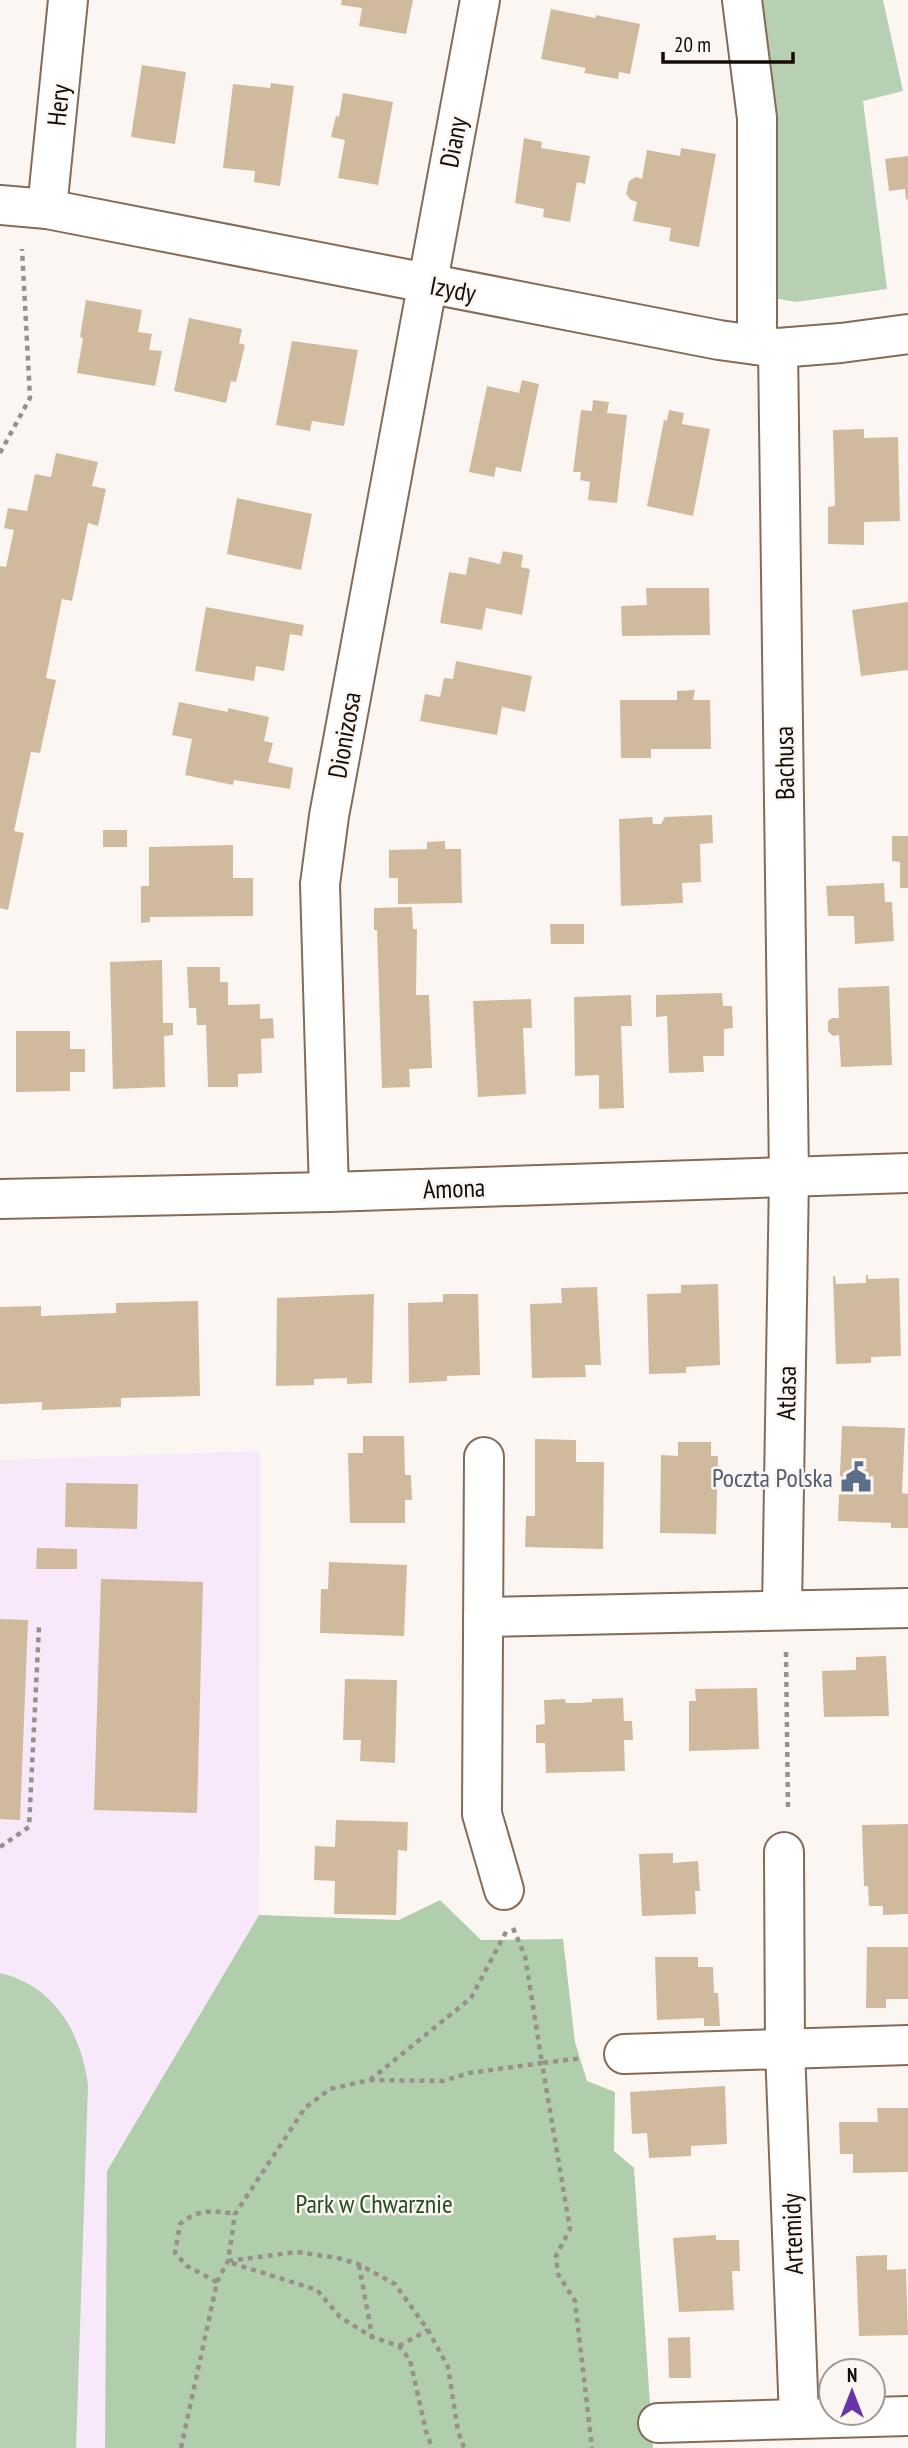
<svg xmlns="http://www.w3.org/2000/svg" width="908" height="2448" font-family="'PT Sans Narrow',sans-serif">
	<rect width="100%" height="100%" fill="#fcf6f2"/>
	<!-- education -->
	<polygon fill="#f7e8fa" points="260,1451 259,1915 107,2171 105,2448 0,2448 0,1460"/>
	<!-- green -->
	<g fill="#b7cfb3">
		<polygon points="762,0 883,0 903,91 863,101 887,289 796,302 774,298 775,123"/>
		<path d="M0,1973C55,1986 81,2033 88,2085L76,2448H0Z"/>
	</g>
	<!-- forest -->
	<polygon fill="#b0ceac" points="440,1900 481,1940 563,1939 575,2042 587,2081 615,2092 614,2151 634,2168 653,2448 105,2448 107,2171 259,1915 399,1920"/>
	<!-- building -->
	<g fill="#d0ba9e">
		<polygon points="342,0 413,0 406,34 359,26 362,8 341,5"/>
		<polygon points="551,9 595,18 596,15 640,24 630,74 619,72 618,79 584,73 586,68 541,59"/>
		<polygon points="142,65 186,72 175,144 131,137"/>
		<polygon points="271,83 294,86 280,186 254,182 255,171 223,168 233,84 270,88"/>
		<polygon points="343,93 393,102 378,185 338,178 345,140 331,137 336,116 339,117"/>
		<polygon points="524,138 542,142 541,148 590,156 585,184 577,182 570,222 543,217 544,209 515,203"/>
		<polygon points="681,148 716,154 699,247 669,241 671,228 633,221 637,202 631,200 626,194 629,181 636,177 642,179 647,150 680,156"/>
		<polygon points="908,156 908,199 906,200 905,189 889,191 885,159"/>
		<polygon points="86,300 142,310 138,332 152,334 149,350 162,351 155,386 77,373 83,338 80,337"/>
		<polygon points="189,318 242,329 239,343 245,345 236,382 231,381 226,403 174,391"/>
		<polygon points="292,341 358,350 344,426 312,421 310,431 276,425"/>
		<polygon points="522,380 539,384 521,472 496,467 494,477 469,472 487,386 519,393"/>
		<polygon points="593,400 609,402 607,413 627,415 617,503 588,500 590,482 580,480 581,472 573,472 581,410 592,411"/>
		<polygon points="669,410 684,413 682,424 710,429 693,516 647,506 664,420 667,421"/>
		<polygon points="864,429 864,438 898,437 900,521 864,522 864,545 828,544 828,507 835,506 833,430"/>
		<polygon points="56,453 98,462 92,486 106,489 98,526 88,523 72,601 62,599 46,678 56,680 40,753 31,752 14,831 24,833 8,910 0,908 0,566 6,567 14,530 4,528 8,508 27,511 35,474 51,477"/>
		<polygon points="237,498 312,514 301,570 227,554"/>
		<polygon points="503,551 523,555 521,567 530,569 522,615 486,608 482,630 440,623 449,572 466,575 469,557 500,564"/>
		<polygon points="646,588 709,588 710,635 622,636 621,606 647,605"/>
		<polygon points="908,602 908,670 861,676 852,610"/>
		<polygon points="206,607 304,625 302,636 290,634 284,671 256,666 254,681 195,671"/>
		<polygon points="456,661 532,676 525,712 502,707 497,735 420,721 425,694 440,697 444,678 453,679"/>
		<polygon points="695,690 693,700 710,700 711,749 651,749 651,758 621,758 620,700 677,700 677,691"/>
		<polygon points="179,702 228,712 228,708 269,717 264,741 273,743 268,762 293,768 290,789 234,780 233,785 185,775 192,739 172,735"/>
		<polygon points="712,815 713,843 700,844 701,882 682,883 683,903 621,906 619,819 652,817 653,824 661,824 665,817"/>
		<rect x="103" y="830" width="24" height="17"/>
		<polygon points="892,836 908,836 908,888 900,888 900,862 892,861"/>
		<polygon points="445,841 445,849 461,849 462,903 398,904 398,878 389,878 389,850 427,849 427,842"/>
		<polygon points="233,845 233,878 253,878 253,916 150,917 150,922 141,923 141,886 149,886 149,847"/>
		<polygon points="884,883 885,902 892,902 894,941 855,944 854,916 828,916 826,886"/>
		<polygon points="412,907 413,929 417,929 416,995 429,995 432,1068 409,1069 410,1087 382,1088 377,930 374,930 374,908"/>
		<polygon points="550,924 584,924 584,944 551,944"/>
		<polygon points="162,960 163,1023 173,1023 173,1035 164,1036 165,1087 113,1089 110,962"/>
		<polygon points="187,967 220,967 220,982 228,982 228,1005 260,1004 260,1019 273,1018 274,1038 261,1039 262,1073 238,1074 238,1087 208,1087 206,1025 197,1025 196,1008 189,1008"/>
		<polygon points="889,986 892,1065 841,1067 839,1035 833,1036 828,1031 828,1021 832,1018 839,1018 838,988"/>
		<polygon points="722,993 723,1006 732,1006 733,1028 724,1029 724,1056 703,1056 704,1072 669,1073 667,1016 656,1017 656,995"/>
		<polygon points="631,995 632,1026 621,1026 624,1108 599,1109 599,1075 575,1076 574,997"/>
		<polygon points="531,999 532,1028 523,1028 526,1094 478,1097 473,1001"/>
		<polygon points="16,1031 70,1031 70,1049 85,1049 85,1072 70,1072 70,1091 16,1092"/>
		<polygon points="866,1275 868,1275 868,1279 899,1278 901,1356 871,1357 871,1363 836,1364 833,1276 835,1276 836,1284 866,1283"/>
		<polygon points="718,1284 720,1365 686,1367 686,1373 649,1374 647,1294 681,1293 681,1285"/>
		<polygon points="597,1287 601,1365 585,1365 586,1377 532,1378 530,1304 562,1303 561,1288"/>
		<polygon points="374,1294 372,1383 347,1384 347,1378 314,1379 314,1385 276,1386 277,1298"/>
		<polygon points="443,1294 478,1294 480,1375 447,1376 447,1381 409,1383 408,1303 443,1302"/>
		<polygon points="198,1301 200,1396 121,1398 121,1407 42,1410 42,1402 0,1404 0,1307 41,1306 41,1316 116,1313 116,1303"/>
		<polygon points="842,1426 905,1428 902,1493 908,1494 908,1528 891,1528 891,1523 838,1521"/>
		<polygon points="363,1436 404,1436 405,1475 411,1475 412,1500 405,1500 405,1523 350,1523 348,1453 363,1453"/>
		<polygon points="535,1439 576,1440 576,1462 604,1462 603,1549 525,1547 526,1516 535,1516"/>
		<polygon points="678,1442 711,1442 711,1456 718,1456 716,1534 660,1533 661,1455 678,1456"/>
		<polygon points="66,1483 138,1484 137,1529 65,1527"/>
		<polygon points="37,1548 77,1549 77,1569 36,1569"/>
		<polygon points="329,1562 407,1565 404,1636 320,1633 321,1589 328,1589"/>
		<polygon points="101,1579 203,1582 197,1813 94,1810"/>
		<polygon points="0,1619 28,1620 20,1820 0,1819"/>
		<polygon points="886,1656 889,1716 824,1717 822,1671 856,1670 856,1657"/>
		<polygon points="345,1679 397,1680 395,1763 360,1761 361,1740 343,1740"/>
		<polygon points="757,1688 759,1749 689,1751 689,1701 696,1701 695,1689"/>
		<polygon points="623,1698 624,1721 632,1721 633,1740 624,1740 625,1771 546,1773 545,1743 536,1743 536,1725 545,1724 544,1700 565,1699 566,1703 580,1703 592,1702 592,1699"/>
		<polygon points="336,1820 408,1822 407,1851 398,1850 396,1915 334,1914 335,1881 314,1880 315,1846 335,1847"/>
		<polygon points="908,1824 908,1914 883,1915 883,1906 869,1906 868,1886 864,1886 862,1825"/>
		<polygon points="673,1853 673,1863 698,1861 700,1891 695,1891 696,1914 642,1916 639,1854"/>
		<polygon points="867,1947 908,1947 908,1999 886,1999 886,2008 866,2008"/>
		<polygon points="655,1957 698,1957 698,1967 713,1967 714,1993 718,1993 720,2026 704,2026 704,2018 657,2020"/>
		<polygon points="725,2086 727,2144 691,2146 691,2156 649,2158 647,2133 632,2134 630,2092"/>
		<polygon points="877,2108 908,2108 908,2172 853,2173 853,2154 840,2154 839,2122 878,2122"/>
		<polygon points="716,2235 716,2240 739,2240 740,2271 732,2271 734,2310 679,2312 673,2238"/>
		<polygon points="887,2255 887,2270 906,2269 908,2335 859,2336 856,2256"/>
		<polygon points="690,2337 691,2378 669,2378 668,2338"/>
	</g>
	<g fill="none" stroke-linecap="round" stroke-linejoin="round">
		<!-- minor casing -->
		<g stroke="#856b56" stroke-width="42">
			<g id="minor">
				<polyline points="742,0 757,118 757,345"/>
				<polyline points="0,205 47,209 719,340 778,348 841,343 908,334"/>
				<polyline points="47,209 68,0"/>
				<polyline points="778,348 789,1177 782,1609"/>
				<polyline points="329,1192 320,884 329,816 480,0"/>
				<polyline points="0,1199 329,1192 908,1173"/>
				<polyline points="484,1457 482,1814 504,1890"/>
				<polyline points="483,1617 908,1608"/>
				<polyline points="784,1852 785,2049 799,2418"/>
				<polyline points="624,2054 908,2045"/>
				<polyline points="658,2423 908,2416"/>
			</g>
		</g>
		<!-- path -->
		<g stroke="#98918b" stroke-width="4.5" stroke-dasharray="5 5" stroke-linecap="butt">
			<polyline points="0,453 30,398 22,249"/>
			<polyline points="786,1652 788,1811"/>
			<polyline points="0,1847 29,1827 39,1627"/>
			<polyline points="513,1928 525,1956 542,2063 583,2058"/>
			<polyline points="370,2080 471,1998 507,1930"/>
			<polyline points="228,2261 297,2252 338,2258 358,2264 395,2284 428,2330 448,2367 458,2431 464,2448"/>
			<polyline points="232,2263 317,2290 340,2317 372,2337 399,2346 410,2360 426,2431 432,2448"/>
			<polyline points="359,2265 372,2336"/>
			<path d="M217,2282L187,2266L175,2253L180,2224C198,2209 212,2210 235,2214"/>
			<polyline points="399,2346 428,2330"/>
			<polyline points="181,2448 217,2282 228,2261 235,2214 305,2108 330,2089 370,2080 443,2081 469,2073 542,2063 570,2229 556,2256 558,2274 575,2301 592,2448"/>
		</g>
		<!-- minor -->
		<use href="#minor" stroke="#fff" stroke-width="38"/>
	</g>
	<!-- icons -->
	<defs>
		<g id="civic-bare" transform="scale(2.415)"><path d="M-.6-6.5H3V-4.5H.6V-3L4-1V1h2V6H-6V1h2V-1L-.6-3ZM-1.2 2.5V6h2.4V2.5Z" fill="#5c6f8a" stroke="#fcf6f2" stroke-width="2.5" paint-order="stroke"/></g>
	</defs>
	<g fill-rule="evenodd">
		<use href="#civic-bare" x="856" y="1477"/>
	</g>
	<g text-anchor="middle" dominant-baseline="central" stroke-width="5" stroke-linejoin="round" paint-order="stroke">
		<!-- street labels -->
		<g font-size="26" fill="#160c05" stroke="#fcf6f2">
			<text transform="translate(58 105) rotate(-84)">Hery</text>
			<text transform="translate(453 142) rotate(-79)">Diany</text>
			<text transform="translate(453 289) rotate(11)">Izydy</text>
			<text transform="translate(344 735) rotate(-80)">Dionizosa</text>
			<text transform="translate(784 763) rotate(-91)">Bachusa</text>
			<text transform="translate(454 1188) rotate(-2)">Amona</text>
			<text transform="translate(786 1393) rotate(-89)">Atlasa</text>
			<text transform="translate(792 2234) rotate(-92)">Artemidy</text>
		</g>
		<!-- service labels -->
		<g font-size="26" fill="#4e5e75" stroke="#fcf6f2" text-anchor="end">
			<text x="833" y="1477">Poczta Polska</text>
		</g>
		<!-- park labels -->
		<g font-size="26" fill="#224c1e" stroke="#fcf6f2">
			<text x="374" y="2203">Park w Chwarznie</text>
		</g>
	</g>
	<!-- north arrow -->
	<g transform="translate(852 2392)"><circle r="33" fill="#fcf6f2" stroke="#a09893" stroke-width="2"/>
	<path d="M0-5L12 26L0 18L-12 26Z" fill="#6734ab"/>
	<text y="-10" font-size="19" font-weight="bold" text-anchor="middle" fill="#160c05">N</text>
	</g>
	<!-- scale -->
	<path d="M663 52v10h130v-10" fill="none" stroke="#160c05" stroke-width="3.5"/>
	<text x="674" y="52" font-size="21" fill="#160c05" stroke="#fcf6f2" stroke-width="5" paint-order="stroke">20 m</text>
</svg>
